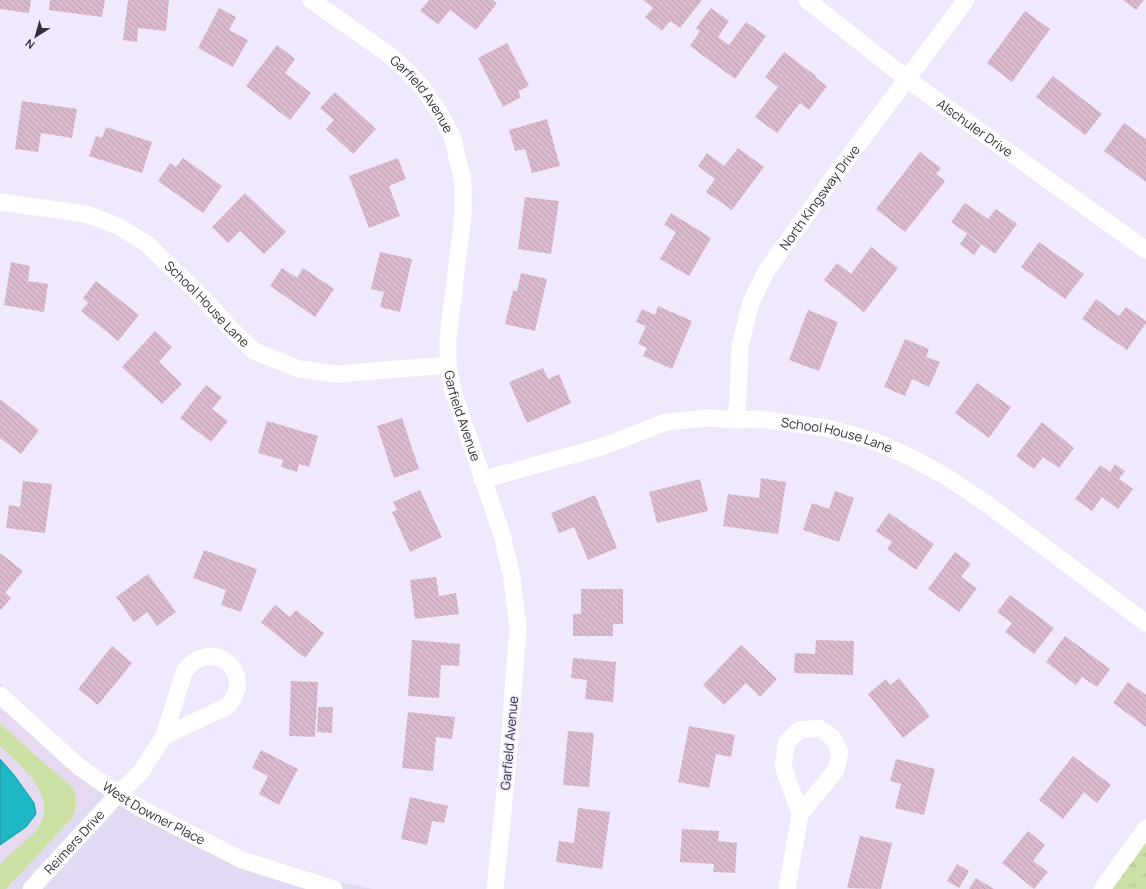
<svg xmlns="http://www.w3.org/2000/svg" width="1146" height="889" font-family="Manrope,sans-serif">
	<defs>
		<pattern id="park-tufts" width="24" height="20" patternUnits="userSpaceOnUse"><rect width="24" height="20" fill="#cbe0a3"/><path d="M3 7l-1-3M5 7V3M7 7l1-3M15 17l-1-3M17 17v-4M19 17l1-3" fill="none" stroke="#afc08d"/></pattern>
		<pattern id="building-back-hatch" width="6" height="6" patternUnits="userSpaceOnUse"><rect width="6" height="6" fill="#dab9cd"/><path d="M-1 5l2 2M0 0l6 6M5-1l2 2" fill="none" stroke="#bc9fb1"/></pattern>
	</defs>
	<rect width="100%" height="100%" fill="#f0e9fe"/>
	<!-- built -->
	<polygon fill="#e2daf2" points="105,782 211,852 372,889 8,889"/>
	<!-- education -->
	<polygon fill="#e5daef" points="0,684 105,782 8,889 0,889"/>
	<!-- green -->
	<path fill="#cbe0a3" d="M0,724L52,770L69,784L75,793L76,798L75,809L72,818L6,889H0V865C10,853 23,844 34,833C63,799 23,768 0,746Z"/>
	<!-- park -->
	<polygon fill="url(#park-tufts)" points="1146,838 1146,889 1110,889"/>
	<!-- water -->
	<polygon fill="#1db8c4" stroke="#238f9b" points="0,759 14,775 34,803 36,814 26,827 0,845"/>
	<!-- building -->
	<g fill="url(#building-back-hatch)">
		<polygon points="0,0 31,0 29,13 0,9"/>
		<polygon points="50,0 105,0 102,17 49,10"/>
		<polygon points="128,0 169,0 166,31 138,28 137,42 123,40"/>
		<polygon points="429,0 492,0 497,3 476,30 450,10 438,24 420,11"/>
		<polygon points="643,0 702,0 680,28 670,21 662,31 645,17 653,8"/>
		<polygon points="1123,0 1144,0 1136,10"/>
		<polygon points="219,8 236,17 229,30 248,40 233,67 198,48"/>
		<polygon points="711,8 729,21 718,37 729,45 746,22 766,36 735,79 690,46 700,31 696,28"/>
		<polygon points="1025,11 1050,29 1012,82 987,63"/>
		<polygon points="507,43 529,86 518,91 521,97 503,107 478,58"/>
		<polygon points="277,45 295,59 285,73 311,93 290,120 246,86"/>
		<polygon points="784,52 816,76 815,77 827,86 809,110 800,103 777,133 755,117 778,87 765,77"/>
		<polygon points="1053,76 1102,114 1085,135 1036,97"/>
		<polygon points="335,92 376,129 353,154 326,129 334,120 320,108"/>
		<polygon points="22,101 77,109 72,138 41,133 38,152 15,149"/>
		<polygon points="547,119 560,166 532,173 525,149 515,151 509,130"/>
		<polygon points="1124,123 1146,139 1146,182 1104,151"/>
		<polygon points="106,127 152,142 142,173 89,156 96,136 102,138"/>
		<polygon points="738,148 764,167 732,210 706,192 715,179 698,166 707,153 724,166"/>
		<polygon points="920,152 941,168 936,174 945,181 905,232 876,209"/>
		<polygon points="183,158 222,186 203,213 158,181 170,163 176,167"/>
		<polygon points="398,158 406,179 389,186 400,216 369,228 349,176"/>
		<polygon points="245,193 286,232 264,254 240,231 228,243 212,227"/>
		<polygon points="525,197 559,201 551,254 518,249"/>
		<polygon points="965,203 988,219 996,209 1017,224 995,254 951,222"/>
		<polygon points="671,213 711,238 689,276 660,259 676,232 664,225"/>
		<polygon points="967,234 981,245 974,255 960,244"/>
		<polygon points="1039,242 1084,274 1065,299 1021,267"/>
		<polygon points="871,247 898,268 864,312 824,280 837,263 851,274"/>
		<polygon points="380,252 412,259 400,312 380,307 384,292 371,289"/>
		<polygon points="11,262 30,266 28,281 48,284 44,312 4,305"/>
		<polygon points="282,268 297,278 303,268 334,289 315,317 270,286"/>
		<polygon points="521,273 547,279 535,331 505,324 513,291 517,291"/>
		<polygon points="96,281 139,315 118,341 81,311 88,303 83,298"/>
		<polygon points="1096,299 1119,316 1126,307 1146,321 1146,323 1127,350 1082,319"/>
		<polygon points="658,306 692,321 672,369 643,356 647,348 638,344 646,326 636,322 642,309 655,315"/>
		<polygon points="808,310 838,322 819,371 789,360"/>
		<polygon points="155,331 172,347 159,362 182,384 162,404 122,367"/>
		<polygon points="905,339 929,349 926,357 940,362 929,387 912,379 905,396 884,387"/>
		<polygon points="543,368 548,379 559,374 571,403 527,423 509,382"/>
		<polygon points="977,383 1011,407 989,438 955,413"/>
		<polygon points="206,385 222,397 212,409 228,421 211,442 180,418"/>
		<polygon points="0,399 39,430 21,454 0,438"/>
		<polygon points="402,418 419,469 394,478 377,426"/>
		<polygon points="267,421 318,436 309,467 299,464 297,472 281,467 283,460 258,453"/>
		<polygon points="1042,422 1074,448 1059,468 1043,457 1034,469 1016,456"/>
		<polygon points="1115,464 1125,471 1119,479 1133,489 1118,509 1102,497 1092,511 1075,499 1100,465 1110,472"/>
		<polygon points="761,478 786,482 778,534 723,526 728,494 759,498"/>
		<polygon points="700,479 708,511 657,523 649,492"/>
		<polygon points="23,481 52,484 45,533 6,528 9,505 20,507"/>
		<polygon points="420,490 442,537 410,552 392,512 397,510 393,502"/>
		<polygon points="835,491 854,498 839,542 803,530 812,503 829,509"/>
		<polygon points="595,495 617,548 588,560 574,527 559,533 551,513"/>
		<polygon points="889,513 934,544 916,570 887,549 892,542 876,531"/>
		<polygon points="204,550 257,569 241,612 221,605 226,590 193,578"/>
		<polygon points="955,552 971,564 961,577 977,588 959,612 928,589"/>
		<polygon points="0,553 23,571 5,593 11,598 1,610 0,609"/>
		<polygon points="148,574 176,612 157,626 147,612 134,622 116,597"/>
		<polygon points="436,577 439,596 456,593 459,614 415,619 410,580"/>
		<polygon points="581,589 623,589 623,624 613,624 613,636 573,636 573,614 581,614"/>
		<polygon points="1010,595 1054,628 1034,654 1005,632 1012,623 997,612"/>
		<polygon points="275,605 290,617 296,610 324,633 305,658 261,622"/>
		<polygon points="1065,636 1110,669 1097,687 1082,677 1076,685 1046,662"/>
		<polygon points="412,640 460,644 459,666 441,665 439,698 408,696"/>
		<polygon points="816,640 854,641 853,675 794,673 795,653 815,654"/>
		<polygon points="741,645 777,679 760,697 746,683 724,705 703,685"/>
		<polygon points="112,646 132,663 98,705 78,689"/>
		<polygon points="573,658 616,662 613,702 585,699 587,680 571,678"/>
		<polygon points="899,678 930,716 903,738 868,694 886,679 890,685"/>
		<polygon points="291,681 318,682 315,737 289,736"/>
		<polygon points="1128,682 1146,695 1146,727 1113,703"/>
		<polygon points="318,707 333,707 332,733 317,732"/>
		<polygon points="408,712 455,717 452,739 436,737 433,771 402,768"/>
		<polygon points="689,726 735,735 731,757 716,754 709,788 678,782"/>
		<polygon points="568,731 594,733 589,787 563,785"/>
		<polygon points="261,750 298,769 279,805 259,794 268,776 252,768"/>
		<polygon points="1073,756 1111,785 1097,803 1084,792 1063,819 1039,800"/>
		<polygon points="896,759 935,769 924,815 895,808 901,784 890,781"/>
		<polygon points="410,797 448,806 444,823 432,821 427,845 401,839"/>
		<polygon points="578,808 610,812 602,869 556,862 559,841 574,843"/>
		<polygon points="682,829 719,831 718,841 737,843 735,873 713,872 714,864 680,862"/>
		<polygon points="1028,831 1045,845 1033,861 1048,872 1034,889 1002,863"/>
		<polygon points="860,836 892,843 881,889 847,888"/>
		<polygon points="957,864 969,871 959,888 947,881"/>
		<polygon points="976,878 994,889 969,889"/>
	</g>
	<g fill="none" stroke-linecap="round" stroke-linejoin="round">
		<!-- minor -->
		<g stroke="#fff" stroke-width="17">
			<path id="s1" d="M311,0L388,54L406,70L422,87L439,112L452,136L463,182V215L448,338V365L453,391L503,538L512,578L518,627L507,772L495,889"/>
			<path id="s2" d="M807,0L907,79L1146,250"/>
			<path id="s3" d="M0,202L86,214L118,226L147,244L203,298L228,326L254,351L299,369L337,374L448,365"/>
			<path id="s4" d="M735,420L738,400L740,346L751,302L767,270L830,182L966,0"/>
			<path id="s5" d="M482,480L601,447L666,422L709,418L735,420L759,419L827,428L861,437L886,446L912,458L947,477L987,504L1146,623"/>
			<path id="s6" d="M0,695L78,766L118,794L142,809L242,860L334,889"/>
			<path id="s7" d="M31,889L118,794L141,772L164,736L228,706C258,671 209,635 184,672L164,736"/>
			<polyline points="787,889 800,814 836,770 840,752 833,738 819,728 799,730 787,742 783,766 800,814"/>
			<polyline points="1102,889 1146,828"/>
		</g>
	</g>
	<g text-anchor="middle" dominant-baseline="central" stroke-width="3" stroke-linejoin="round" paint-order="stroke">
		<!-- street labels -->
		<g font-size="13" fill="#322e3b" stroke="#f0e9fe">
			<text stroke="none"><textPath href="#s1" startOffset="147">Garfield Avenue</textPath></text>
			<text stroke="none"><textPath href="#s2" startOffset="211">Alschuler Drive</textPath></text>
			<text stroke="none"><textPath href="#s4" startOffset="245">North Kingsway Drive</textPath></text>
			<text stroke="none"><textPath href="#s3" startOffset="240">School House Lane</textPath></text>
			<text stroke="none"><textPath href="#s1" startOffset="483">Garfield Avenue</textPath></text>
			<text stroke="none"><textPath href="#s5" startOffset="366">School House Lane</textPath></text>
			<text transform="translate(509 743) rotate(-85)">Garfield Avenue</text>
			<text stroke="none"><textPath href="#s6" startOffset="195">West Downer Place</textPath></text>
			<text stroke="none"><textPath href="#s7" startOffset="64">Reimers Drive</textPath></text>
		</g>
	</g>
	<!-- north arrow -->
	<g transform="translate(36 36) rotate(217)" stroke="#f0e9fe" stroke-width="3" paint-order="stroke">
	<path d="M0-3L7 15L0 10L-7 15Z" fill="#322e3b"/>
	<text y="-6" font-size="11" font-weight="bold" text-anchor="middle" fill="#322e3b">N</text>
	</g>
</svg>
